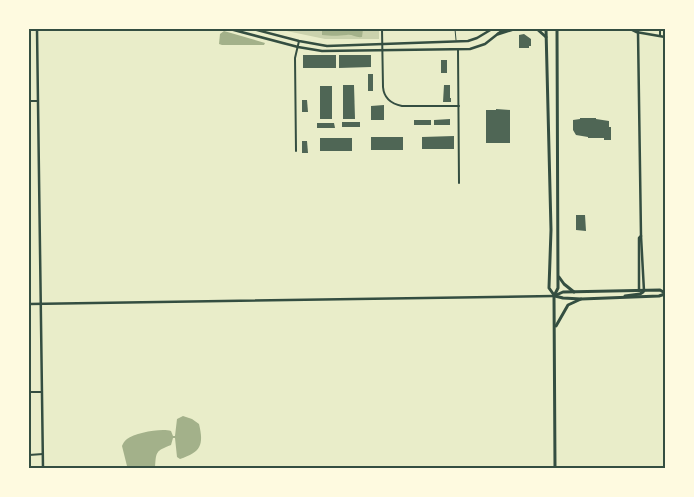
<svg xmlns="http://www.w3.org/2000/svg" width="694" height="497" font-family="Quicksand,sans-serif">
	<rect width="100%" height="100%" fill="#e9edc9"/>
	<!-- green -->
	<polygon fill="#cad2ad" points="277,29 379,29 379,39 325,39"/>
	<!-- water -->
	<g fill="#a3b18a">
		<path d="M322,29H363L362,37C356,38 352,34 347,35C338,36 331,36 322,35Z"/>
		<polygon points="224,31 265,43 264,45 222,45 219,44 220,34"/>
		<path d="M183,416L192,419L199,424C204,445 201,452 180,459L177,457L175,438H173L171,445C156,451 156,451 155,468H131L127,466L122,446C123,444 124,441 127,439C135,433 161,428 171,431L173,436H175L177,419Z"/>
	</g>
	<!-- building -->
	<g fill="#4f6655">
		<polygon points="524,34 531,39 531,46 529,46 529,48 519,48 519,35"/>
		<rect x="303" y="55" width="33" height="13"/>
		<polygon points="339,55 371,55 371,67 339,68"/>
		<rect x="441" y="60" width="6" height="13"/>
		<rect x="368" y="74" width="5" height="17"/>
		<polygon points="343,85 354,85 355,119 343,119"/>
		<polygon points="444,85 450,85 450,98 451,98 451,102 443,102"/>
		<rect x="320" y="86" width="12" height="33"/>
		<polygon points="302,100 307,100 308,112 302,112"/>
		<polygon points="384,105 384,120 371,120 371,106"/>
		<polygon points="496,109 510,110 510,143 486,143 486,110 496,110"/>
		<polygon points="580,118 596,118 596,119 609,121 609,127 611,127 611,140 604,140 604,138 588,138 588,137 576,135 573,130 573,120 580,119"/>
		<polygon points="450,119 450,125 434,125 434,120"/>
		<rect x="414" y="120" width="17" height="5"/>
		<rect x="342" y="122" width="18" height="5"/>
		<polygon points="317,123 334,123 335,128 317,128"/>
		<polygon points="454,136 454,149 422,149 422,137"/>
		<rect x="371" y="137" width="32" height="13"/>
		<rect x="320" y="138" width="32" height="13"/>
		<polygon points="302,141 307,141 308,153 302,153"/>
		<polygon points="576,215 585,215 586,231 576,230"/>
	</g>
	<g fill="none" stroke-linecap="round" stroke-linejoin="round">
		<!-- service -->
		<polyline stroke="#344e41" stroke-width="1" points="455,29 456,40"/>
		<!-- minor -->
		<g stroke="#344e41" stroke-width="2">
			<path d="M382,29L383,87C384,99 392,104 402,106H459"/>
			<polyline points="660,29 660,36"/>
			<polyline points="458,49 459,183"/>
			<polyline points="29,101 38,101"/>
			<polyline points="296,151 295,58 299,41"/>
			<polyline points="29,392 42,392"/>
			<polyline points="29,455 43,454"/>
		</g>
		<!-- tertiary -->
		<g stroke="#344e41" stroke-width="2.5">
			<polyline points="37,29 43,468"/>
			<polyline points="230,29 298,47 322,51 470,49 485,44 504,29"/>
			<polyline points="253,29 299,41 327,46 468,41 477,38 492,29"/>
			<polyline points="630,29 636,32 665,37"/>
			<polyline points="638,32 641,236 644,291"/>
			<polyline points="639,291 639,238 641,236"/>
		</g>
		<!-- secondary -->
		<polyline stroke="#344e41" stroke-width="2.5" points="29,304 554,296"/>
		<!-- primary -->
		<g stroke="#344e41" stroke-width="3">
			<polyline points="554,296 563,292 660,290 665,293"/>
			<polyline points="555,296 563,298 581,299 659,296 665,294"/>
			<polyline points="625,296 640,294 643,292"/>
		</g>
		<!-- trunk -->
		<g stroke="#344e41" stroke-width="3">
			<polyline points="537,29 546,37"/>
			<polyline points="546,29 551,230 549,288 554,295"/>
			<polyline points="498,34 514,29"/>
			<polyline points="559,277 564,284 574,292"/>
			<polyline points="556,326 568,305 581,299"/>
			<polyline points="555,468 554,296 558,288 557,29"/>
		</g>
	</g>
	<!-- border -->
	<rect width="694" height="497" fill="none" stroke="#fefae0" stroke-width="60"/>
	<rect x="30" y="30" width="634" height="437" fill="none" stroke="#344e41" stroke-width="2"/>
</svg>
